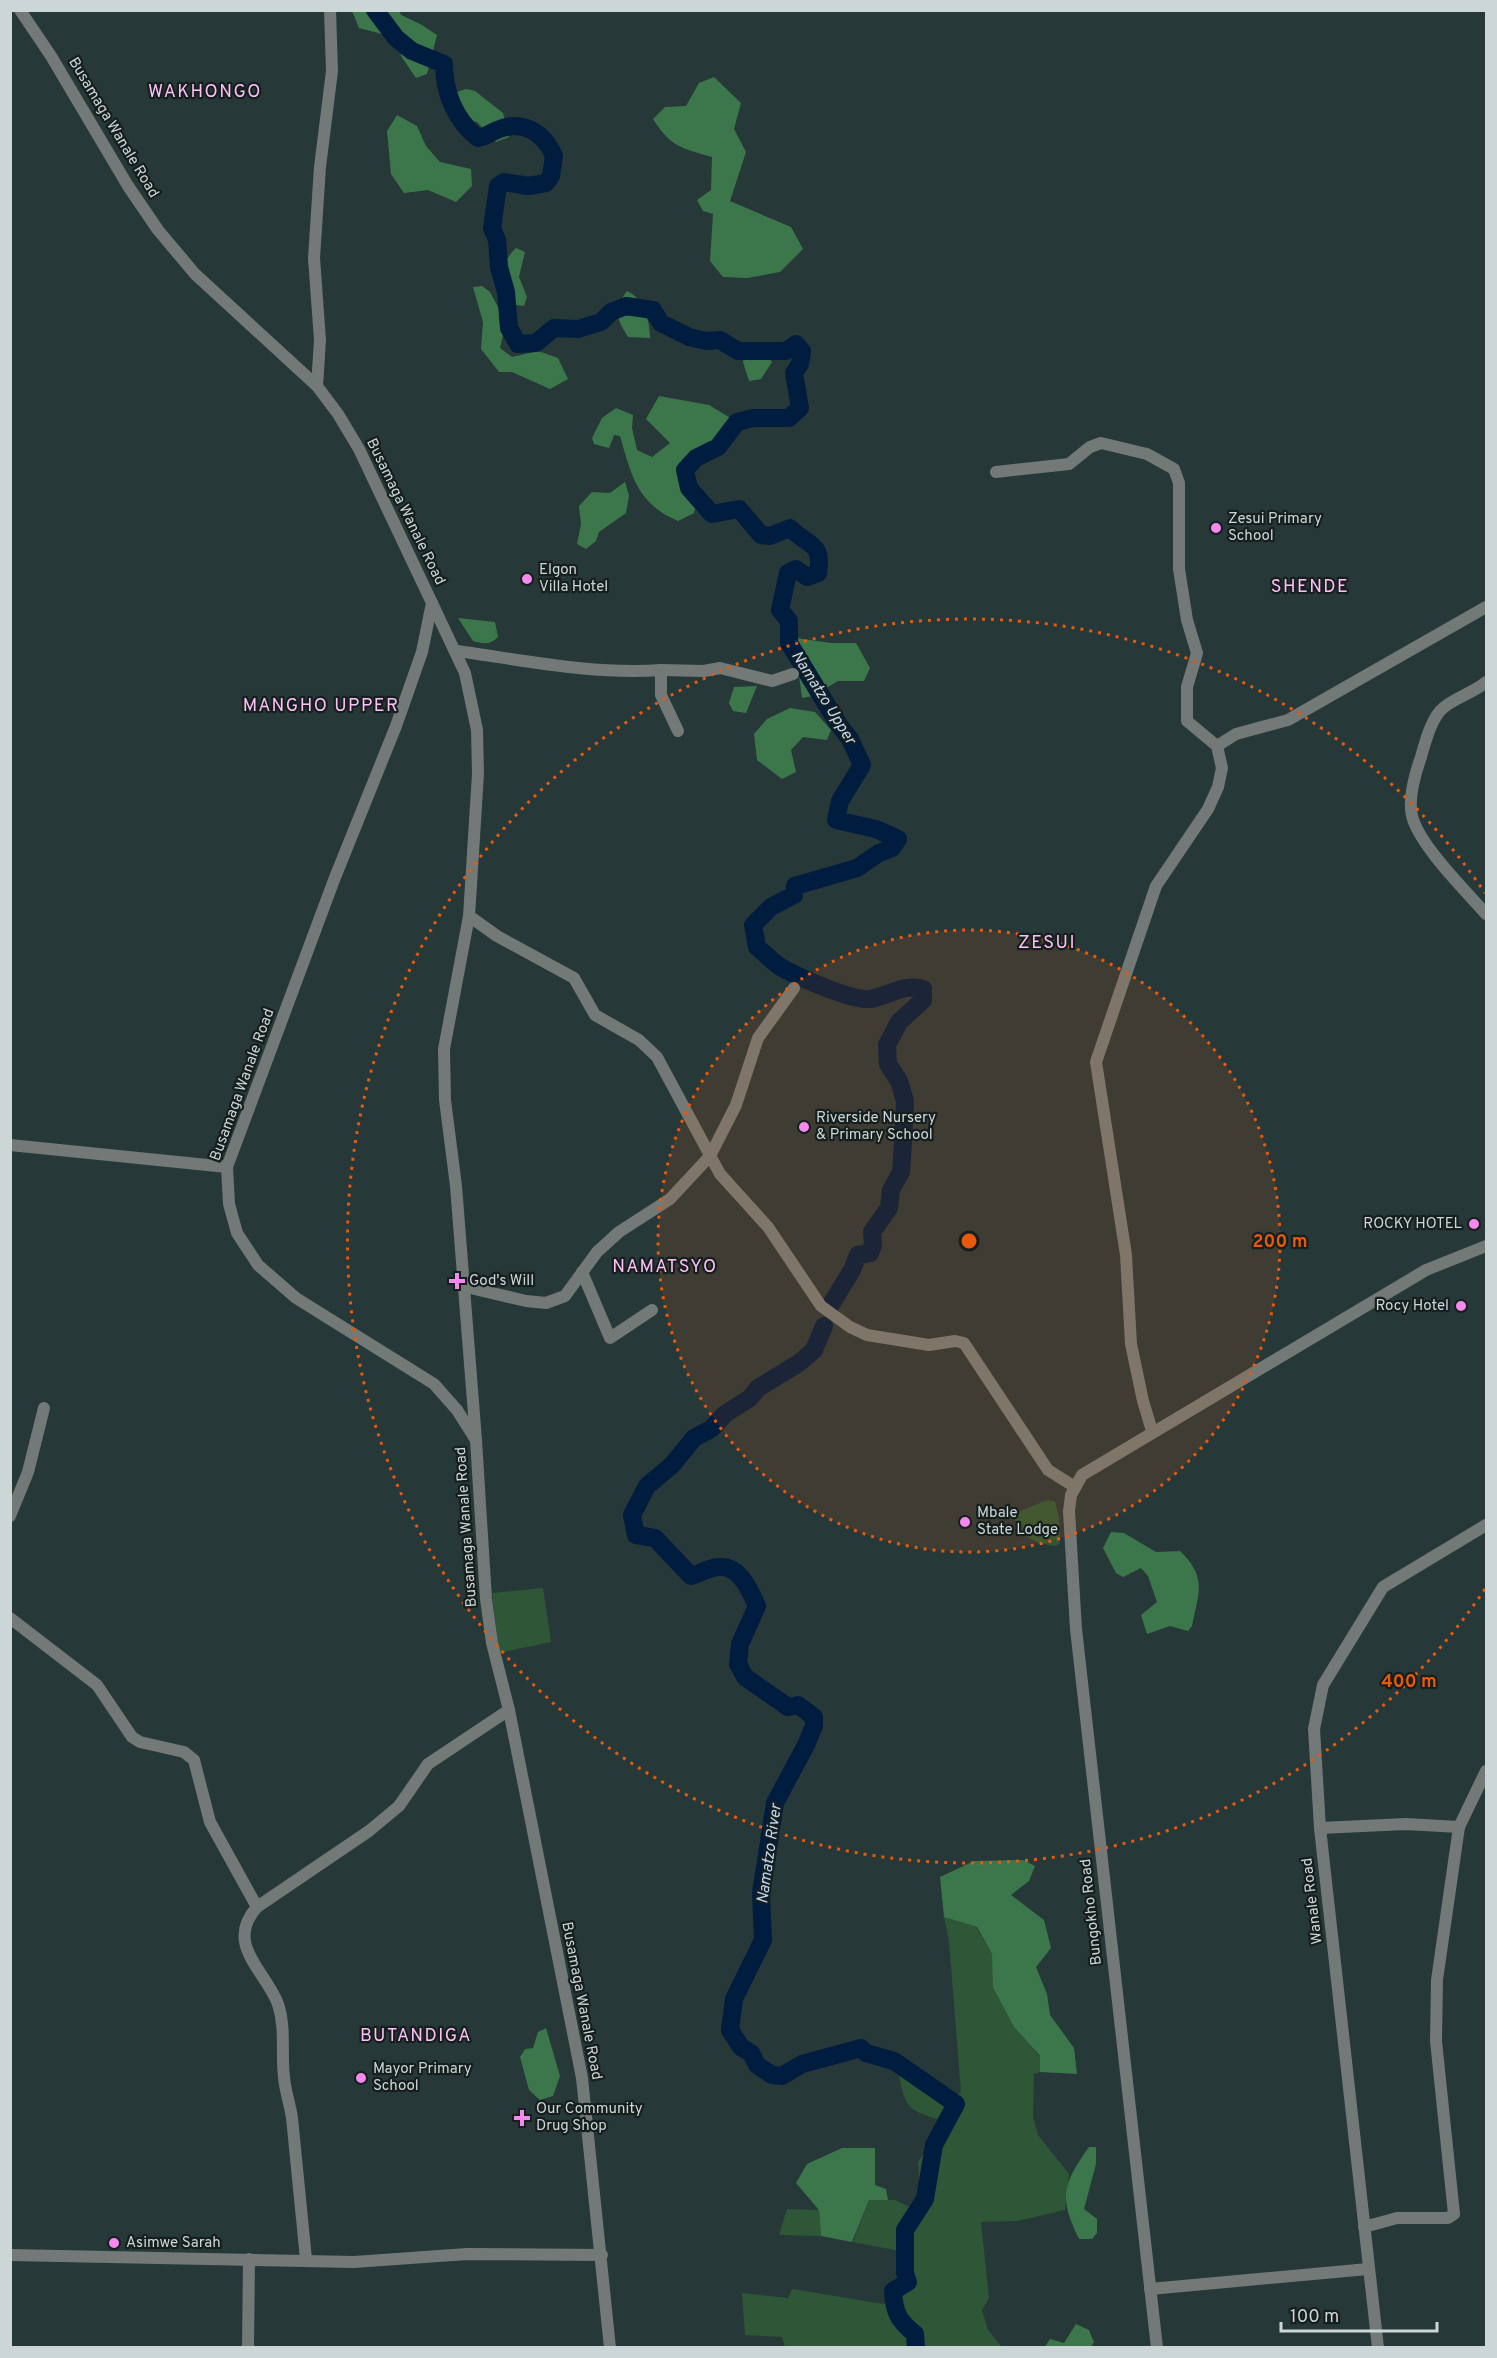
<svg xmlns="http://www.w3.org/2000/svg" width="1497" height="2358" font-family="Overpass,sans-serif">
	<rect width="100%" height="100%" fill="#273839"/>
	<!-- green -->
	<g fill="#2d5737">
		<path d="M1047,1500L1055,1501L1059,1518L1060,1543L1056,1546C1037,1544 1020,1538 1015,1518L1020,1511Z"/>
		<polygon points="543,1588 551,1642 499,1653 492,1593"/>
		<path d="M944,1917L976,1927L992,1954L1014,2027L1040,2057V2072L1034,2074L1033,2117L1038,2135L1069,2174L1065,2210L1018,2221L981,2222L989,2298L982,2310L988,2330L1002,2347H785L782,2337L745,2335L742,2293L788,2298L792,2289L883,2304L893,2301V2291L903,2281L905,2252L853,2242L869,2200H895L912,2208L920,2189L918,2162L933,2141L941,2120C910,2111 905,2109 899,2075H927L955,2097L961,2092L949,1941Z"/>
		<polygon points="787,2209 819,2210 821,2236 779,2235"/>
	</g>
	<!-- forest -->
	<g fill="#3c774b">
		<polygon points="352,11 399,11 401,15 422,25 437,35 427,74 416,78 401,56 403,36 382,34 359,28"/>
		<path d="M714,77L741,103L734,129L746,152L730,201L791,227L803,249L780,272L747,278L723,277L710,261L713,214L703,211L697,200L711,190L712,157C681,148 671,147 653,119L665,107L686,106L699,83Z"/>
		<polygon points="466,89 475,91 503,113 509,137 496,142 477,122 458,119 451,94"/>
		<polygon points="397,115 417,126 426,146 440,162 471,169 472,186 456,202 428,190 404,193 391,174 387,131"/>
		<path d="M516,248L525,252L519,277L527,297L524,306L507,304C502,282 498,265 516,248Z"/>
		<polygon points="482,286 490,292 506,322 500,348 512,357 538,351 558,358 568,379 550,389 512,372 499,372 481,349 483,322 473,287"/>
		<path d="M627,291C643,298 650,321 650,338L628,337C616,318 613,310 627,291Z"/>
		<polygon points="764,352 772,362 761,379 749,381 743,362 745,355"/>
		<path d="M659,396L709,405L737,422L718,447L696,458L686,470L689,488L697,501L694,513L678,521C637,504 631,474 620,436L614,435L609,448L594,444L592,438L602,418L616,408L633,415L632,428L637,450L652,457L670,443L646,419Z"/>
		<polygon points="625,482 629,496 626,513 599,532 596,541 586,549 577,544 581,524 579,506 592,492 610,493"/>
		<path d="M458,618L495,622L498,637C490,645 484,644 473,641Z"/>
		<polygon points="796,638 831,643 856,643 870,668 864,681 838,681 813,696 802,698 799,675 789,652"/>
		<polygon points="757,686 746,713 733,711 729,703 734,687"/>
		<polygon points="790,708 815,712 831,730 827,740 803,737 791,750 796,772 782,779 757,760 754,734 767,719"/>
		<path d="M1111,1532L1124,1533L1156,1552L1180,1551C1207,1577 1199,1592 1192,1626L1188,1631L1170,1626L1147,1634L1141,1615L1157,1602L1148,1576L1141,1568L1123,1577L1116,1573L1103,1548Z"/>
		<polygon points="1023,1860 1035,1866 1029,1881 1011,1895 1044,1920 1051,1948 1036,1967 1047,1994 1050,2015 1074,2048 1077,2074 1040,2072 1040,2056 1014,2027 993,1987 992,1954 977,1927 944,1917 940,1877 974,1861"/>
		<polygon points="546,2028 560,2076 553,2096 540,2100 529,2090 520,2057 525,2049 533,2048 538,2032"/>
		<path d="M1089,2147H1096V2164L1084,2209L1097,2219V2233L1092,2239H1079C1059,2197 1062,2185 1089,2147Z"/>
		<polygon points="842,2148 875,2148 875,2185 886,2189 888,2200 869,2200 852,2242 821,2236 819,2210 796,2183 807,2164"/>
		<polygon points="1076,2324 1089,2330 1094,2342 1091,2347 1045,2347 1050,2339 1064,2343"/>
	</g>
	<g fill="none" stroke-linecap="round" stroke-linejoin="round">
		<!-- river -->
		<g stroke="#001d3f" stroke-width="18">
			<path d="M375,10L396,38L412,51L444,64C444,92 455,120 478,138C486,137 488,134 495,131C521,118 544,132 554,156L551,176L546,183L528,186L504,182L498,186L492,228L497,240L499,267L506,292L509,328L518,344L536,343L554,328L578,329L601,322L611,312L626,306L653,310L661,323L689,337L706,341L720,340L738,351H786L796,344L802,351L800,364L794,373L800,408L789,418H753L737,422L718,447L696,458L685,470L689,488L712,514L739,509L761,535L770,536L790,528C809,547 823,542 818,573L807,577L796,569L788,573L780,610L789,621V643L839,725L850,739L862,765L840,801L836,820L876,829L898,839L892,848L879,853L857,868L795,886L794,895L771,907L753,925L757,947C766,954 775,965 786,970C803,979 853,1001 870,999C889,996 904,983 923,989V1000L899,1022L887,1045L888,1064L899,1081L905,1101L903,1143L901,1172L891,1190L889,1208L872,1232L873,1245L870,1253L858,1255L852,1270L830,1306"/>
			<path d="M824,1326L814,1350L799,1363L758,1388L750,1398L725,1414L711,1429L694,1438L672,1465L647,1486L632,1515L636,1535L655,1538L691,1576C699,1574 710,1567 719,1567C740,1565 750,1591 757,1606L740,1644L738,1664L745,1677L788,1707L798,1705L814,1717V1726L806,1745L775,1803L761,1893L763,1940L734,1999L730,2030L741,2047L751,2053L757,2065L772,2075L782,2076L802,2064L861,2048L866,2053L894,2061L956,2104L934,2145L925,2199L905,2230V2273L908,2282L893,2291C894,2313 899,2321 915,2334L916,2348"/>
		</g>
		<!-- minor -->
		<g stroke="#727977" stroke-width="12">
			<polyline points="317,386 320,340 314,258 320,167 332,71 330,10"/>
			<polyline points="996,472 1069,464 1090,447 1101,443 1147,454 1174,469 1179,483 1179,569 1187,620 1197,653 1187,687 1187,721 1217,746 1222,768 1218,787 1208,809 1156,886 1096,1062 1126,1255 1131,1344 1143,1401 1152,1431"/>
			<polyline points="432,603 465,673 477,730 478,774 469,916 444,1049 445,1100 456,1186 476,1440"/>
			<path d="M457,651C523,660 593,675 661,670V695L678,731"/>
			<polyline points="661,670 704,671 720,668 772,681 793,674"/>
			<path d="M1486,682C1474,693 1450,699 1440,711C1430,723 1425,743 1421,757C1415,774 1408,799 1412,816C1419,845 1466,891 1486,914"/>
			<polyline points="1217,746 1236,734 1288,720 1486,607"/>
			<polyline points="469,916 497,936 574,978 595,1015 639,1040 657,1057 720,1174 768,1227 821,1306 850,1327 867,1335 929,1345 955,1341 964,1343 1048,1470 1075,1487"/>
			<polyline points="582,1272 610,1338 652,1310"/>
			<polyline points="462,1286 526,1301 546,1303 565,1296 597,1252 619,1232 670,1199 710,1156 736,1105 758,1038 794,988"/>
			<polyline points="10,1516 28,1472 44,1408"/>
			<polyline points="10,1618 97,1685 132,1737 140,1742 184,1752 194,1760 210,1822 257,1907"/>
			<polyline points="1320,1828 1406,1824 1459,1827"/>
			<polyline points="1364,2227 1397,2218 1448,2218 1454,2214 1436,2041 1437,1980 1459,1827 1486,1771"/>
			<polyline points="10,2255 354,2262 467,2254 602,2255"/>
			<path d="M306,2259C301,2212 297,2165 292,2118C290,2104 285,2091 284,2077C281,2053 286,2028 278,2004C265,1970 224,1944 257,1907L369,1831L399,1806L428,1764L509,1710"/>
			<polyline points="1150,2289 1368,2269"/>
			<polyline points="248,2348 249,2259"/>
			<polyline points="1378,2348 1320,1828 1314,1729 1323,1685 1383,1587 1486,1525"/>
		</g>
		<!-- tertiary -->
		<g stroke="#727977" stroke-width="12">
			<polyline points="20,10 51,56 128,186 158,230 195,274 317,386 338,414 359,449 432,603 422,652 396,726 334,880 227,1167 229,1204 237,1233 258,1265 296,1298 434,1384 457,1410 476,1440 486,1599 492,1643 509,1710 582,2078 610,2348"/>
			<polyline points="10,1145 227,1167"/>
			<polyline points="1157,2348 1076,1629 1069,1511 1071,1495 1082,1475 1426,1270 1486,1246"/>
		</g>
	</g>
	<!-- distance rings -->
	<circle cx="969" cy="1241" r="311" fill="#e8590c" fill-opacity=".12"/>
	<g fill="none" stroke="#e8590c" stroke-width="3" stroke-dasharray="3 6">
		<circle cx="969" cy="1241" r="311"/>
		<path d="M1485 1589A622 622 0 1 1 1485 893"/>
	</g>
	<!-- markers -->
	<g fill="#f589ee" stroke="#161e1e" stroke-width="2">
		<circle cx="1216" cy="528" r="6"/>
		<circle cx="527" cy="579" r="6"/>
		<circle cx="804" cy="1127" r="6"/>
		<circle cx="1474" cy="1224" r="6"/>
		<path d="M454 1272h6v6h6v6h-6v6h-6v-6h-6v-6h6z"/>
		<circle cx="1461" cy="1306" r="6"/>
		<circle cx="965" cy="1522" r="6"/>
		<circle cx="361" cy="2078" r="6"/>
		<path d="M519 2109h6v6h6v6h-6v6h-6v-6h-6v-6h6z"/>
		<circle cx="114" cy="2243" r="6"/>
	</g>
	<g text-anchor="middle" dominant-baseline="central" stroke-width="4.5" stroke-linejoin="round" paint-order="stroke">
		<!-- street labels -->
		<g font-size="15" fill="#ccd6d6" stroke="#161e1e">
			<text transform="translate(113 128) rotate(59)">Busamaga Wanale Road</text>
			<text transform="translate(405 512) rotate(64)">Busamaga Wanale Road</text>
			<text transform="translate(243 1085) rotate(-70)">Busamaga Wanale Road</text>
			<text transform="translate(467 1527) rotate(-94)">Busamaga Wanale Road</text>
			<text transform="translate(1313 1901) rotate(-97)">Wanale Road</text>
			<text transform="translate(1092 1912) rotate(-96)">Bungokho Road</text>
			<text transform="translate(581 2001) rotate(79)">Busamaga Wanale Road</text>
		</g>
		<!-- poi labels -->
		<g font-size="15" fill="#ccd6d6" stroke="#161e1e" text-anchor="start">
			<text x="1228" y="519">Zesui Primary<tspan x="1228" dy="17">School</tspan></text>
			<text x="539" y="570">Elgon<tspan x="539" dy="17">Villa Hotel</tspan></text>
			<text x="816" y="1118">Riverside Nursery<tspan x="816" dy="17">&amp; Primary School</tspan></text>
			<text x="1462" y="1224" text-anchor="end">ROCKY HOTEL</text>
			<text x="469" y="1281">God's Will</text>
			<text x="1449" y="1306" text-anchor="end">Rocy Hotel</text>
			<text x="977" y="1513">Mbale<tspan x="977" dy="17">State Lodge</tspan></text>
			<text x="373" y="2069">Mayor Primary<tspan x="373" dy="17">School</tspan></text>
			<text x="536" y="2109">Our Community<tspan x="536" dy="17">Drug Shop</tspan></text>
			<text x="126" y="2243">Asimwe Sarah</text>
		</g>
		<!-- water labels -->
		<g font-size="16" font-style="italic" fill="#bfd8f6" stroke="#161e1e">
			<text transform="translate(823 698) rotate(58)">Namatzo Upper</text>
			<text transform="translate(770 1854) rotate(-82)">Namatzo River</text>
		</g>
		<!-- quarter labels -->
		<g font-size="18" letter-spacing="1.5" fill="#fdc0f7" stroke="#161e1e">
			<text x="205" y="92">WAKHONGO</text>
			<text x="1310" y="587">SHENDE</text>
			<text x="321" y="706">MANGHO UPPER</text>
			<text x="1047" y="943">ZESUI</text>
			<text x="665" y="1267">NAMATSYO</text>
			<text x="416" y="2036">BUTANDIGA</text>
		</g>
	</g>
	<circle cx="969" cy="1241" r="9" fill="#e8590c" stroke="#161e1e" stroke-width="3"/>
	<g font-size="18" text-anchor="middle" font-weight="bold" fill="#e8590c" stroke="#161e1e" stroke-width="4.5" stroke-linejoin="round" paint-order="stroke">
		<text x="1280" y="1247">200 m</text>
		<text x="1409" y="1687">400 m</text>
	</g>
	<!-- border -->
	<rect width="1497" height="2358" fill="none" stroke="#ccd6d6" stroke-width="24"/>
	<!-- scale -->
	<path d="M1281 2322v9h156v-9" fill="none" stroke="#ccd6d6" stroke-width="3"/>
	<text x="1290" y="2322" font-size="18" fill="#ccd6d6" stroke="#161e1e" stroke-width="4.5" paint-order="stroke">100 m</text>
</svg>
